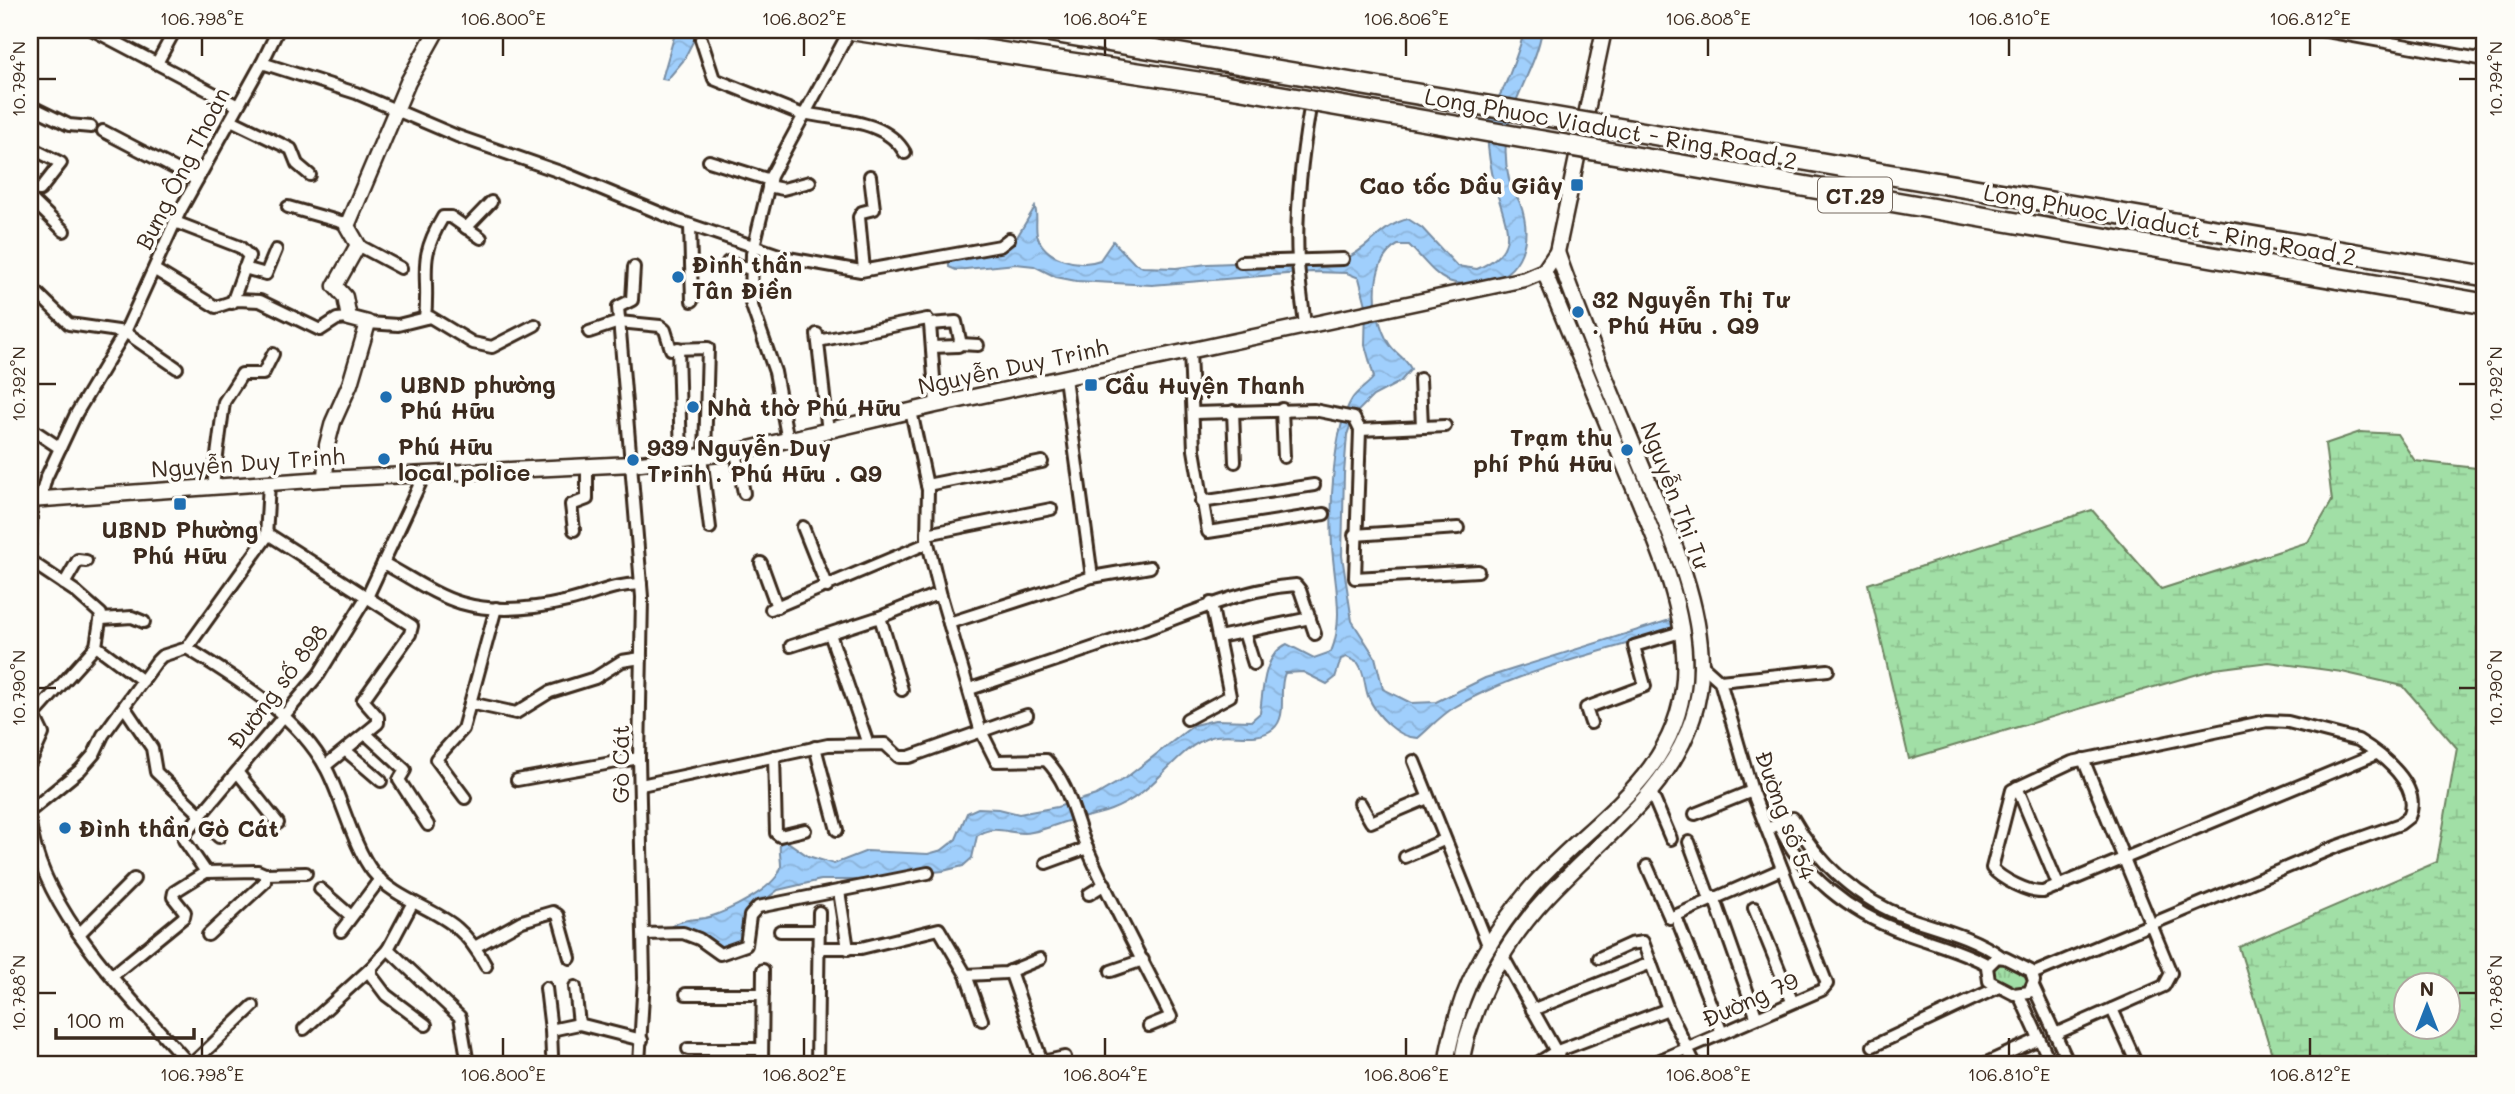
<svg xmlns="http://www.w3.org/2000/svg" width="2515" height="1094" font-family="Mali,sans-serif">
	<defs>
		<pattern id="grass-tufts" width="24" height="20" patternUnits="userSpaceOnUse" patternTransform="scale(1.75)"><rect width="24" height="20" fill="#a1dfa6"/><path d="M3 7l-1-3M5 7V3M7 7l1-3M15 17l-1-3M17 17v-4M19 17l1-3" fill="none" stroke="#8cc08e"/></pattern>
		<pattern id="wetland-marsh" width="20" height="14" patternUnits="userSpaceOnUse" patternTransform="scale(1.75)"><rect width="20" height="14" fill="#a1dfa6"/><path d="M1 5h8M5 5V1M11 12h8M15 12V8" fill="none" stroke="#8cc08e"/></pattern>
		<pattern id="water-waves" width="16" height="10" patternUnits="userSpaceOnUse" patternTransform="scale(1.75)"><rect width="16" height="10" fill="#a0cffc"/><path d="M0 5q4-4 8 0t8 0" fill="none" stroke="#8bb2d8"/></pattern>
	</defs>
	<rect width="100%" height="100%" fill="#fdfcf7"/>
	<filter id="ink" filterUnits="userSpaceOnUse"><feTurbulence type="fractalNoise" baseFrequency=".0143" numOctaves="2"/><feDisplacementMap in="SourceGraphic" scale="14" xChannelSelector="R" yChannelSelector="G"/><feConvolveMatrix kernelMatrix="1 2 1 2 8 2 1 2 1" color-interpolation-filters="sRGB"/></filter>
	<g filter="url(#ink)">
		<!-- grass -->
		<polygon fill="url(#grass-tufts)" stroke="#6e8462" stroke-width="2" points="2003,963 2026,975 2028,983 2023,989 2017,990 1993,978 1992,969"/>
		<!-- wetland -->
		<path fill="url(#wetland-marsh)" stroke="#6e8462" stroke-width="2" fill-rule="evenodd" d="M2360,432L2397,434L2415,461L2485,469V1064H2275L2239,947L2437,862L2457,748L2403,686L2342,672L2269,662L2215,669L1909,759L1868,584L2092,510L2161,589L2308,542L2332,501L2325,444ZM2406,986H2448V1028H2406Z"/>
		<!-- water -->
		<g fill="url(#water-waves)" stroke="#788da3" stroke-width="2">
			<polygon points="676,30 699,30 683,61 667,80 662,79"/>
			<path d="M1525,30H1542C1536,69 1508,103 1506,142C1505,154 1506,167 1509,179C1510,188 1517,195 1520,203C1533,238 1523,275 1484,282C1441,290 1437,273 1409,245H1398C1366,261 1372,324 1393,349C1400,357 1406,359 1411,369L1400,382L1373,396L1354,415L1347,435L1344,474L1342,556L1352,621L1375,657L1383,689L1411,703L1436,702L1485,678L1673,619L1677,630C1609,649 1515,672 1455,707C1441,715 1431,727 1418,738C1397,738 1376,715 1368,696C1364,684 1365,673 1358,663L1347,657L1341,659L1335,678L1327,684L1303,672L1285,673C1277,690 1289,716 1273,729C1255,743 1232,731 1211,737C1184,745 1164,776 1141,793C1116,812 1098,814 1068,821C1056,824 1045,830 1032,832C1012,837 996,822 977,836L972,858L963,866L943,871L855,880H821L778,890L752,910L741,943L718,948L669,928C680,919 692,920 705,918C724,914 779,887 781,866C781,859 779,852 780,844L785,840L808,856L834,864L867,851L928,854L942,850L956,839L967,813L978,808L999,809L1019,814L1057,807L1096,795L1127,777L1194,725L1215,720L1251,721L1260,713C1263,690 1263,655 1287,644L1314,658L1331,652C1345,618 1334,582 1332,546C1330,509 1332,431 1352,399C1357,391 1368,385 1374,377L1365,345L1366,305L1359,278L1347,273L1312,272L1152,285L1076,281L1056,277L1034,266L1016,264L956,270L949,267V261L1002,247L1017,237L1035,207C1038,216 1035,226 1037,235C1045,260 1079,268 1100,260L1113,241L1134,263L1143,267L1176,268L1207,264L1345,259C1369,249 1382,225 1408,219L1422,228L1457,266L1477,269C1523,249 1505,225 1496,189C1491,170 1486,144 1488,125C1490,110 1499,98 1505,85C1513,67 1519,49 1525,30Z"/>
		</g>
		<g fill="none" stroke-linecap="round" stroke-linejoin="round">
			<!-- street casing -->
			<g stroke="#3b2a1e" stroke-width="16">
				<g id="street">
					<polyline points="93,30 238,106"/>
					<polyline points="2320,30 2485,60"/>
					<polyline points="701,39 714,79 803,115"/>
					<polyline points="157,63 175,30"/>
					<polyline points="262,63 278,30"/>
					<polyline points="30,106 69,125 91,127"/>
					<path d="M804,113C840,121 886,119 905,153"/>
					<polyline points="231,120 291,149 297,164 310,175"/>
					<polyline points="103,131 197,180"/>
					<polyline points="709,161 770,180"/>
					<polyline points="768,186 783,189 810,182"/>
					<polyline points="30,189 40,190 61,163 33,149"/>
					<polyline points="30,198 64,231"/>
					<polyline points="288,207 348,224"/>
					<polyline points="175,222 240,247 249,256 232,303"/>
					<polyline points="690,225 692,301"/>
					<polyline points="466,228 491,202"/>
					<polyline points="358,245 401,268"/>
					<polyline points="728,262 750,269"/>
					<polyline points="1241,262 1343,259"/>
					<polyline points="634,267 632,300 618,307 642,597 639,758 644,978 639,1064"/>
					<polyline points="244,268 266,274 276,250"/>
					<polyline points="155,270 216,307 237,300 260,301 320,330 337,319 349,318"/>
					<polyline points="864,270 859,217 862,212 874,209 870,176"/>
					<polyline points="30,286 69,324 125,332 177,368"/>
					<path d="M425,318C430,272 416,262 443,217H451L481,238"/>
					<polyline points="368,323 398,325 430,317 473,343 492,347 535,325"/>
					<polyline points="930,324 956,322 960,340 958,346 932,347"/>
					<path d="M1305,326C1303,305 1299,283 1298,261C1295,212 1301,162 1309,114"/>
					<polyline points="589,332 619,322 660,326 665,330 671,349 708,348 705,455"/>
					<polyline points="817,334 828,432"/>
					<polyline points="818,341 927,319 930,324 936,405"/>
					<polyline points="960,344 978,345"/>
					<polyline points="678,348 681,458"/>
					<polyline points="1190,351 1194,450 1208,532 1324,514"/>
					<polyline points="1065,378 1092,577"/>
					<polyline points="1420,379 1422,427"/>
					<polyline points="1282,409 1284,457"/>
					<path d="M911,411L928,490L927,539L941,596L980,729L996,761L1046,760C1070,784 1074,818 1087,848C1112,905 1143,961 1171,1017L1149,1026"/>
					<polyline points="1233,411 1235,462"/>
					<polyline points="1193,413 1314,410 1354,418 1360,430 1445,426"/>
					<polyline points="30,428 60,448"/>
					<polyline points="1360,430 1355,578 1478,571"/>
					<polyline points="788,441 775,372 751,303 752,254 771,176 850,30"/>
					<polyline points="736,452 744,493"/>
					<polyline points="701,456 710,528"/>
					<polyline points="927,485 1042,462"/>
					<polyline points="213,486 224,402 242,374 263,374 273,354"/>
					<polyline points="40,500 46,478 76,414 125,332 180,211 262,63 356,93 457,136 566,174 679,221 788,258 861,271 1000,246 1009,239"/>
					<polyline points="1201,502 1314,485"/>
					<polyline points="803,527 827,587"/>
					<polyline points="574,530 571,505 587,499 587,466"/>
					<polyline points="268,534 412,626 410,634 363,700 378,717 378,723 325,766"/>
					<polyline points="927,534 1051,509"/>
					<polyline points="1354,535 1458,528"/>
					<polyline points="30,542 32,500"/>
					<polyline points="30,561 75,591 101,614 96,646 143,681"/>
					<path d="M383,563C408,576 434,595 461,603C495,613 534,609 568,601C598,594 608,585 641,584"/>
					<polyline points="761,563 777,607"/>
					<polyline points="64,584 78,560 86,561"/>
					<polyline points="771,609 928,543"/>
					<polyline points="102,619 132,617 144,622"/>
					<polyline points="949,623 1092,577 1150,567"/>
					<polyline points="1244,632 1254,664"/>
					<polyline points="830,634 868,744"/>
					<polyline points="1219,637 1310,618"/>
					<polyline points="791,646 880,617"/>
					<path d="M187,648C237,679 299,716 327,770C342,799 354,848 373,872C396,900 431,906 457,928C470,939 478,951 486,966"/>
					<polyline points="187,648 266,538 269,483"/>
					<polyline points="1720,681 1828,670"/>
					<path d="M970,689C1026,670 1082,652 1138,632C1191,614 1239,589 1296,585L1300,590L1315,634"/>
					<polyline points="902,690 880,617 932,596 941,596"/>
					<polyline points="470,703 516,713 550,692 595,678 622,661 641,658"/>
					<polyline points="30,707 43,734 30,763"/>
					<polyline points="125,708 152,748 156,772 201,815"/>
					<polyline points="35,714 96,646"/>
					<polyline points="1187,719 1230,696 1211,603"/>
					<polyline points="1591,723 1586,708 1645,686 1634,646 1681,632"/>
					<polyline points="366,734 405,770 399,780 428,825"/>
					<polyline points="815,747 837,830"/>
					<polyline points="345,750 381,781"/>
					<polyline points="774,756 776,833 780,836 805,830"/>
					<polyline points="1414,761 1488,945"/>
					<polyline points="238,773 278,823"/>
					<polyline points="517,780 639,758"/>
					<polyline points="641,785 828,745 885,744 899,757 909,757 1027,715"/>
					<polyline points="2017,787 2059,887"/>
					<polyline points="1651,792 1671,839"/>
					<polyline points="465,798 436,759 463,729 496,608"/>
					<polyline points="1360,803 1371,822 1428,798"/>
					<polyline points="30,811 80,770 94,754 103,735 157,661 162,656 187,648"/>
					<polyline points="1695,814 1752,791"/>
					<polyline points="199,818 219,837"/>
					<path d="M30,822C42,914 131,997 189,1064"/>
					<path d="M1778,824C1801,875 1851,913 1902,932C1931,943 1961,950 1988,965"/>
					<path d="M1767,829L1793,818C1818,864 1859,900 1908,918C1941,929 1974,937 2002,957"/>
					<polyline points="1689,842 1710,899"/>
					<polyline points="1405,857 1444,840"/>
					<polyline points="1046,863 1087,848"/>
					<polyline points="1647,866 1670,918 1782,869"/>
					<polyline points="206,872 184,840 184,835 319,674 369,593 425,473"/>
					<polyline points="265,874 306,873"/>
					<polyline points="320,889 351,916"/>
					<polyline points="839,891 848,949"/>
					<polyline points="1089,894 1105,884"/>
					<polyline points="1714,897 1756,1016"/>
					<polyline points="412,904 388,949 371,968 371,975 386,995 426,1025"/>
					<polyline points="1754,908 1792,1001"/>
					<polyline points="1676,917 1722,1033"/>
					<polyline points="341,931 380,879"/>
					<polyline points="780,931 818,931"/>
					<polyline points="80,933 134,879"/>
					<polyline points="644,934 683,933 699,939 720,954 746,945 750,916 758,907 928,873"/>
					<polyline points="475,947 522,921 553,912 558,915 570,958"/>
					<polyline points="818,948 861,948 939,929 966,975 982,1020"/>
					<polyline points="388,949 460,1017 468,1064"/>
					<polyline points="1501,953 1563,1064"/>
					<polygon points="1997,957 2005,958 2031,971 2034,981 2029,992 2014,994 1989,981 1987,967"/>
					<polyline points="1599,958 1630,944 1643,942 1668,1009 1695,1064"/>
					<polyline points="1010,971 1042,1062 1065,1057"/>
					<polyline points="1111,971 1143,960"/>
					<path d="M2032,974L2338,846L2400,824L2409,817C2423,786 2381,754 2358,740L2288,722L2267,721L2072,762L2012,790L1992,868C2001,879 2029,893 2043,892L2376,754"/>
					<polyline points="113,975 184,917 185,912 173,897 174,892 206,872 258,871 265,874 265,882 208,935"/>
					<polyline points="966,975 1006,973 1040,959"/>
					<polyline points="2033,986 2069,1064"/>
					<polyline points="575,987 579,1024 642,1040"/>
					<polyline points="546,988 551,1030 579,1024"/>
					<polyline points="686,994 763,994"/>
					<polyline points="2019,995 2051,1064"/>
					<polyline points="2112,1009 2137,1064"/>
					<polyline points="1532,1010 1651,963"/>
					<polyline points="304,1029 371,968"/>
					<polyline points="551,1030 552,1055"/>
					<polyline points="2055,1034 2164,986 2171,973 2083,759"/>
					<polyline points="1873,1046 1999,987"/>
					<polyline points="688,1049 762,1049"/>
					<polyline points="192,1064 253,1006"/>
					<polyline points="762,1064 763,970"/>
					<polyline points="817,1064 819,912"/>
					<polyline points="1536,1064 1555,1052 1668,1009"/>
					<polyline points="1651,1064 1822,990 1827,984 1752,791 1720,681 1701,664"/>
					<polyline points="1984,1064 2039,1039"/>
				</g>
			</g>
			<!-- secondary casing -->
			<g stroke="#3b2a1e" stroke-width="19">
				<g id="secondary">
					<polyline points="325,479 327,445 333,422 350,384 368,323 349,318 345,297 335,286 358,245 347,226 408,82 437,30"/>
					<polyline points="30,500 325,479 632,464 736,452 936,405 1525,279 1544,271 1557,252 1604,30"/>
					<path d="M1447,1064C1447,1047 1454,1029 1458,1013C1472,967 1498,927 1529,890C1587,822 1677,779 1684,679C1689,605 1650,528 1623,462C1597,398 1570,335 1544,271"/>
					<path d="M1462,1064C1463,1044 1470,1028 1477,1008C1493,966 1515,931 1547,897C1610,829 1701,770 1701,666C1701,598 1667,526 1641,464C1612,394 1582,324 1557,252"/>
				</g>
			</g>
			<!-- highway casing -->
			<g stroke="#3b2a1e" stroke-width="24">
				<g id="highway">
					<polyline points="854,30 1224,86"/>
					<polyline points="1041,30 1229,62"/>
				</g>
			</g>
			<!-- street -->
			<use href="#street" stroke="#fdfcf7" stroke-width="10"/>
			<!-- secondary -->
			<use href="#secondary" stroke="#fdfcf7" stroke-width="14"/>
			<!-- highway -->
			<use href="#highway" stroke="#fdfcf7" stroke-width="19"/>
			<!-- highway-bridge casing -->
			<g stroke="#3b2a1e" stroke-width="24" stroke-linecap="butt">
				<g id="highway-bridge">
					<polyline points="1229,62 2485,276"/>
					<polyline points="1224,86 2485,304"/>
				</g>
			</g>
			<!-- highway-bridge -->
			<use href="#highway-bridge" stroke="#fdfcf7" stroke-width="19"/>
		</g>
	</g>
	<!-- ticks -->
	<path fill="none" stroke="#3b2a1e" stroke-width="2.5" d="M202,38V56M503,38V56M804,38V56M1105,38V56M1406,38V56M1708,38V56M2009,38V56M2310,38V56M38,79H56M2459,79H2476M38,384H56M2459,384H2476M38,688H56M2459,688H2476M38,993H56M2459,993H2476M202,1038V1056M503,1038V1056M804,1038V1056M1105,1038V1056M1406,1038V1056M1708,1038V1056M2009,1038V1056M2310,1038V1056"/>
	<!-- markers -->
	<g fill="#1f6fb2" stroke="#fdfcf7" stroke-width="2.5">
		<rect x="1570" y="178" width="14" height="14" rx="3.5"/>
		<circle cx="678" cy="277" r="7"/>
		<circle cx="1578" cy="312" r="7"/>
		<rect x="1084" y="378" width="14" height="14" rx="3.5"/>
		<circle cx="386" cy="397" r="7"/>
		<circle cx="693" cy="407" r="7"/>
		<circle cx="1627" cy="450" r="7"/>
		<circle cx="384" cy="459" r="7"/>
		<circle cx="633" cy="460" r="7"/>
		<rect x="173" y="497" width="14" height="14" rx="3.5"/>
		<circle cx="65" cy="828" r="7"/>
	</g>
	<g text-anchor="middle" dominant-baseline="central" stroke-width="7" stroke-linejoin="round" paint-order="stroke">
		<!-- shield labels -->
		<rect fill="#fdfcf7" stroke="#75695f" stroke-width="2" x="1818" y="177.5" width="74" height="35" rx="5"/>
		<g font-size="21" font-weight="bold" fill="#3b2a1e">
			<text x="1855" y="195">CT.29</text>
		</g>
		<!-- street labels -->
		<g font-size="23" fill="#3b2a1e" stroke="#fdfcf7">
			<text transform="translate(1611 128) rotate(10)">Long Phuoc Viaduct - Ring Road 2</text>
			<text transform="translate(182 168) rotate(-63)">Bưng Ông Thoàn</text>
			<text transform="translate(2170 224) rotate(10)">Long Phuoc Viaduct - Ring Road 2</text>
			<text transform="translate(1013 366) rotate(-12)">Nguyễn Duy Trinh</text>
			<text transform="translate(248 462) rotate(-4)">Nguyễn Duy Trinh</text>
			<text transform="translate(1676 495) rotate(69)">Nguyễn Thị Tư</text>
			<text transform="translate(277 686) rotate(-53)">Đường số 898</text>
			<text transform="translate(620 764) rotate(-90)">Gò Cát</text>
			<text transform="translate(1786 815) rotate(70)">Đường số 54</text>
			<text transform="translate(1750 999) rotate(-24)">Đường 79</text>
		</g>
		<!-- poi labels -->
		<g font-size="23" font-weight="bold" fill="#3b2a1e" stroke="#fdfcf7" text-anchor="start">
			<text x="1563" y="185" text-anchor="end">Cao tốc Dầu Giây</text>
			<text x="692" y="264">Đình thần<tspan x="692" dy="26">Tân Điền</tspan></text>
			<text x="1592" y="299">32 Nguyễn Thị Tư<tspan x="1592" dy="26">. Phú Hữu . Q9</tspan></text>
			<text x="400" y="384">UBND phường<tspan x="400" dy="26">Phú Hữu</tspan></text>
			<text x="1105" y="385">Cầu Huyện Thanh</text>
			<text x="707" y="407">Nhà thờ Phú Hữu</text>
			<text x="1613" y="437" text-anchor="end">Trạm thu<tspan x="1613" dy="26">phí Phú Hữu</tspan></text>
			<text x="398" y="446">Phú Hữu<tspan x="398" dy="26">local police</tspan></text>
			<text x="647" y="447">939 Nguyễn Duy<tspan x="647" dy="26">Trinh . Phú Hữu . Q9</tspan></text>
			<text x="180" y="529" text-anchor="middle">UBND Phường<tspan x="180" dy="26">Phú Hữu</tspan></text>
			<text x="79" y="828">Đình thần Gò Cát</text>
		</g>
	</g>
	<!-- margin -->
	<rect width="2515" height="1094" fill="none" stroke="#fdfcf7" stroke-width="77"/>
	<!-- north arrow -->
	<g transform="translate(2427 1006)"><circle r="33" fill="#fdfcf7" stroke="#afa8a0" stroke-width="2"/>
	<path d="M0-5L12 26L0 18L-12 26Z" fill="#1f6fb2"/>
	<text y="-10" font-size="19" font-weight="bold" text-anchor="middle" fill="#3b2a1e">N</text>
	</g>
	<!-- scale -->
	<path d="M56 1028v10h138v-10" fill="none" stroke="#3b2a1e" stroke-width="3.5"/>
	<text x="66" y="1028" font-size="21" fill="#3b2a1e" stroke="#fdfcf7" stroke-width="5" paint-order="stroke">100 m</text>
	<rect x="38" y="38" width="2438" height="1018" fill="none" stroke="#3b2a1e" stroke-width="2.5"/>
	<g font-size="18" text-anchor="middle" fill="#3b2a1e">
		<text x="202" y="25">106.798°E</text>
		<text x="503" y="25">106.800°E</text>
		<text x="804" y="25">106.802°E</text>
		<text x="1105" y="25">106.804°E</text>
		<text x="1406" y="25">106.806°E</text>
		<text x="1708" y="25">106.808°E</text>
		<text x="2009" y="25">106.810°E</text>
		<text x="2310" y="25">106.812°E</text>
		<text transform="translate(19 79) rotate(-90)" y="6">10.794°N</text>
		<text transform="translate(2496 79) rotate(-90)" y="6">10.794°N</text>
		<text transform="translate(19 384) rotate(-90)" y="6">10.792°N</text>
		<text transform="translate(2496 384) rotate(-90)" y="6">10.792°N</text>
		<text transform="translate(19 688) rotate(-90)" y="6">10.790°N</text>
		<text transform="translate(2496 688) rotate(-90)" y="6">10.790°N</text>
		<text transform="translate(19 993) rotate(-90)" y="6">10.788°N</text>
		<text transform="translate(2496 993) rotate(-90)" y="6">10.788°N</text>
		<text x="202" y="1081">106.798°E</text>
		<text x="503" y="1081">106.800°E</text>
		<text x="804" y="1081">106.802°E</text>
		<text x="1105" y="1081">106.804°E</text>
		<text x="1406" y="1081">106.806°E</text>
		<text x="1708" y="1081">106.808°E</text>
		<text x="2009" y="1081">106.810°E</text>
		<text x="2310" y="1081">106.812°E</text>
	</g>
</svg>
